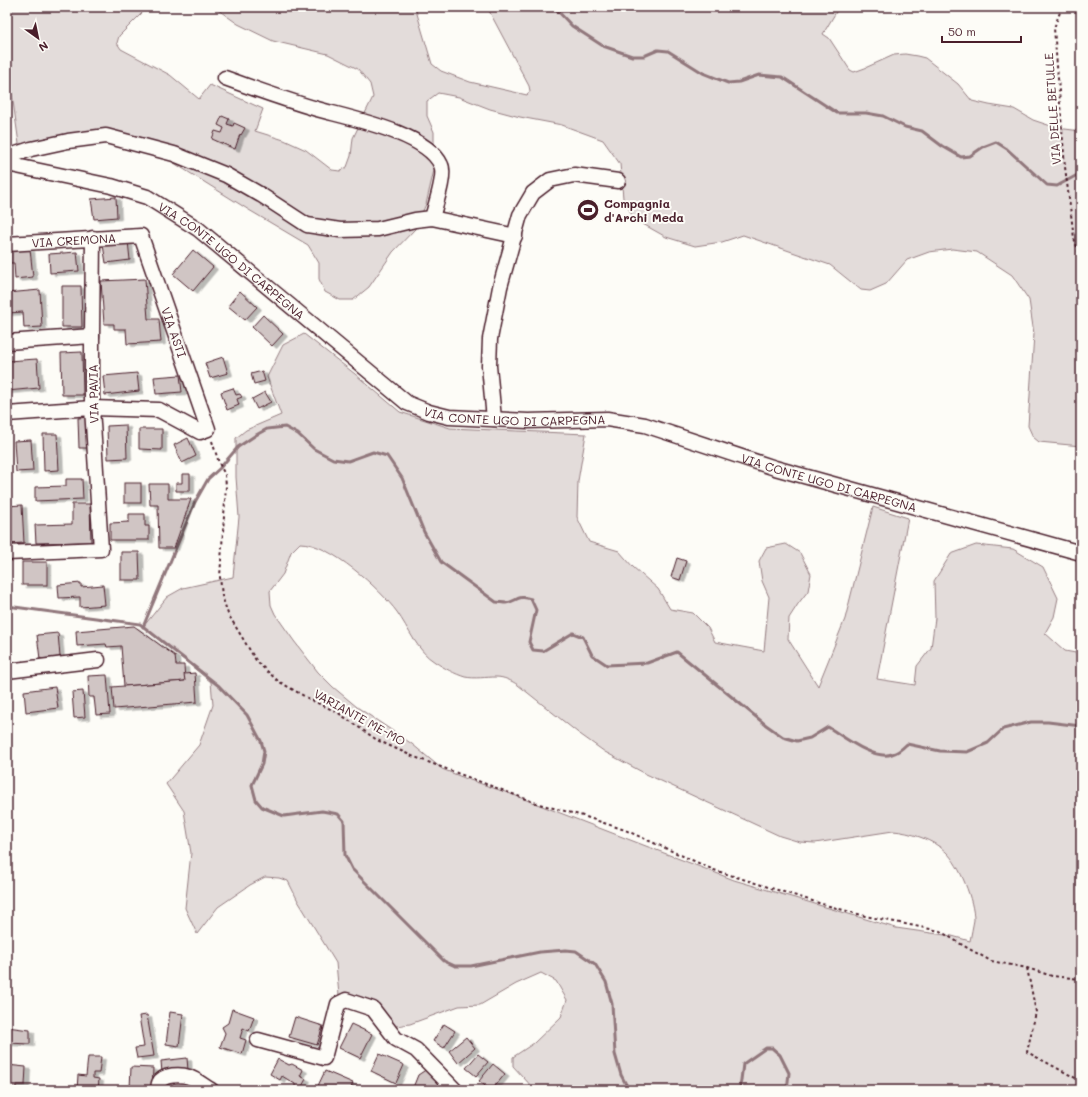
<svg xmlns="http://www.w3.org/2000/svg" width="1088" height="1097" font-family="Mali,sans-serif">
	<defs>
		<filter id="shadow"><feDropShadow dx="4.5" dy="2.5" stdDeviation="0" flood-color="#0004"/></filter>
	</defs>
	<rect width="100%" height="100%" fill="#fdfcf7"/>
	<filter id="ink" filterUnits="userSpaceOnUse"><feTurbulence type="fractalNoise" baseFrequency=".025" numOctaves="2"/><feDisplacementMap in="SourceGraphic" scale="8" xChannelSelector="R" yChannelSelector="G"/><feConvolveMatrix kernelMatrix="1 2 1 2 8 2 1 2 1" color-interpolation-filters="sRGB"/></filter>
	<g filter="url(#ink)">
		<!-- green -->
		<g fill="#e3dcda" stroke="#967e82" fill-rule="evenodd">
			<polygon points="7,7 148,7 119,36 117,43 121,49 170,75 199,99 210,85 263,109 255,131 284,140 306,150 332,170 340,171 347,167 351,156 353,138 373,97 370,84 358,69 328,54 273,41 238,24 214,7 415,7 432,64 441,71 470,82 527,95 530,91 529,86 487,7 839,7 823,34 829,38 850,70 854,72 865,68 894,55 905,54 917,56 925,58 958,84 972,101 989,105 1014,109 1033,120 1057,128 1081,131 1081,446 1039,442 1033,437 1028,426 1034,334 1029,300 1012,275 977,252 952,249 929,252 907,260 886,284 870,291 861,290 830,265 743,235 722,242 695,246 666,237 634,219 623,198 620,164 603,140 562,125 520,117 490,109 459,97 438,93 427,101 427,116 434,132 434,170 426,204 415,229 393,252 369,287 353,300 340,300 325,292 319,279 319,263 308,245 249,210 166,158 109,132 19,144 12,94 7,84"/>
			<path d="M304,334L355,374L400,412L450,428L586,434L578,481L577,517L589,542L619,551L633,567L658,589L670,609L693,613L708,628L715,642L764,651L769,597L762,581L759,561L766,548L786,544L800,553L811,574L808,591L798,604L789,618L788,639L818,686L845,619L873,507L908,518L877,679L915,685L917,666L931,648L935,618L934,581L951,554L976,545L1013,549L1043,567L1058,598L1054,617L1045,633L1065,651L1081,654V1090H536L533,1088L513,1066V1057L534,1043L561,1017L567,1000L556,981L541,973L516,984L480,1005L459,1006L410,1024L390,1027L355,998L339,995L336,963L298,901L288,881L279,878L265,877L250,885L218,907L197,934L185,908L191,853L184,811L166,784L199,745L213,705L211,682L143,627L167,597L183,588L233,577L239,517L236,477V438L246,430L281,415L267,377L283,345ZM300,543C330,543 380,589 397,612C409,629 417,651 435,662C444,668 455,674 465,677C475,679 486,677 496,677C504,677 512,681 518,685L577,732L605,752L646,774L780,836L800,842L815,843L893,831C909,832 934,840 946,852C960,865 974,901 974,920C973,927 971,934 970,941L952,936L896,928L734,880L511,794L467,779L442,769L412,744L357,707L333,687L318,672L294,641L275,614L271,605L270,591L283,574L291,552Z"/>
		</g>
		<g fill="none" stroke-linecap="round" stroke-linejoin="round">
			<!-- stream -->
			<g stroke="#91777b" stroke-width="3">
				<polyline points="554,7 572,26 603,46 632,56 644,56 658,50 668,51 703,73 728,83 739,82 759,75 782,77 837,113 866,113 883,116 905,127 922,131 942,146 961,157 970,156 983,147 996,142 1007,149 1047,185 1057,186 1081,173"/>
				<polyline points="7,606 140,624 219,686 247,715 261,741 264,751 262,764 252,785 256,800 262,807 284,816 322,811 338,814 344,821 345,855 352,869 444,961 455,966 471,966 540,952 566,950 576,951 595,964 606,982 612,1004 615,1054 621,1075 629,1090"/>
				<path d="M143,627L195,502L208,479L220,468L238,447L256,435L267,429L285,427L298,434L314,449L333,459L348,461L373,452L387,456L402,478L424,532L441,562L496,602C499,602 503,603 506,603C516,602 518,594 531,599L536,610L529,642L533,650L543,651L573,633L583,637L592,655L607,665L647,663L677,652L766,725L783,737L797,741L810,738L828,727C843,736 874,761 892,754C897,753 903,748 907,744L940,751L967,752L988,743L1003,729L1031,722H1048L1081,726"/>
				<polyline points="738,1090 740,1088 743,1064 766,1048 772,1048 780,1055 789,1073 787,1090"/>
			</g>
		</g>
		<!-- building -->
		<g fill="#d0c5c4" stroke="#4a1f2b" filter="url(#shadow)">
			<polygon points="222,116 229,119 227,124 233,126 234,123 245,128 241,135 240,134 235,149 212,139 215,131 222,133 224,128 218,125"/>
			<polygon points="116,197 117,217 94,219 91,199"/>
			<polygon points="128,241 130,260 106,263 103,245"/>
			<polygon points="30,249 33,277 15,279 14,263 10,263 10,251"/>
			<polygon points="193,250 213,267 193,291 173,274"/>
			<polygon points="77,252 79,271 50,273 49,254"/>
			<polygon points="145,279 148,319 159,319 161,342 127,344 126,329 114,329 114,324 104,324 101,281"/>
			<polygon points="62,286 81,286 82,327 62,327"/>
			<polygon points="40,290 42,327 24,328 23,312 7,313 7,293"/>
			<polygon points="240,291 257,307 245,320 228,306"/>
			<polygon points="263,315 283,334 272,346 252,327"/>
			<polygon points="82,352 83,395 62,395 61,353"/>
			<polygon points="223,357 228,373 210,378 205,363"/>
			<polygon points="37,359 39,388 7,391 7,361"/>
			<polygon points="262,371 265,381 254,384 251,374"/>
			<polygon points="137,373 139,391 105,395 103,376"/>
			<polygon points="180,375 182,392 156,394 154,377"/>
			<polygon points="233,388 236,395 240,394 242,397 237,399 239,405 227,410 221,392"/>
			<polygon points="265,392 271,402 257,409 252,399"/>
			<polygon points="90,417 91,448 79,448 78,418"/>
			<polygon points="126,425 127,458 108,459 107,426"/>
			<polygon points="139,429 162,429 162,450 139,449"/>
			<polygon points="43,434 57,434 59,470 44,471"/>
			<polygon points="188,438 196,456 182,463 174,445"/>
			<polygon points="31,440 33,471 16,472 14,441"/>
			<polygon points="182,474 190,474 190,491 176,491 176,483 182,483"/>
			<polygon points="66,479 82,479 83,499 35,501 35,487 66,486"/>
			<rect x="124" y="483" width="17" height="20"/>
			<polygon points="149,484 168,484 168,499 191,499 174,548 159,548 158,505 150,505"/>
			<polygon points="72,504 90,504 91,542 36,543 35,525 72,524"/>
			<polygon points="22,505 24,543 7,544 7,506"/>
			<polygon points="129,514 145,514 145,526 149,526 149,540 110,540 110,523 129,522"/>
			<polygon points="121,552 139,552 140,580 121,580"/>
			<polygon points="677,558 686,561 680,580 671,577"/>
			<rect x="22" y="562" width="25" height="23"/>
			<polygon points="81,583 81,587 103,585 105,605 80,607 80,597 59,598 58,585"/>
			<polygon points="134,626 175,656 176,665 184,665 185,681 124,686 121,646 107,647 106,644 77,646 76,631"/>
			<polygon points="58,633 60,657 40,659 37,635"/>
			<polygon points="195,673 197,702 114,709 112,687 185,681 184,674"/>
			<polygon points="107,675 110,714 96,715 94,697 89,697 88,676"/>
			<polygon points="55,687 58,708 26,712 24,691"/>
			<polygon points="83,691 85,717 74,718 72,692"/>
			<polygon points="232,1009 254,1017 249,1031 243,1028 240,1038 246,1040 242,1054 220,1047 225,1033 222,1027 228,1023"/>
			<polygon points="170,1012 183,1014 179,1046 166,1044"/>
			<polygon points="147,1015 154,1056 137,1058 135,1048 144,1047 139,1016"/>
			<polygon points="295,1017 323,1026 317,1045 289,1037"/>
			<polygon points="351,1024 372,1034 360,1058 339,1048"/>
			<polygon points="444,1024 455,1031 444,1048 433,1041"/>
			<polygon points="7,1027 30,1030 30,1044 7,1043"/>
			<polygon points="466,1037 475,1048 458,1063 449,1051"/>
			<polygon points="379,1054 404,1065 396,1083 371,1071"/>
			<polygon points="478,1054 488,1062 476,1076 466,1068"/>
			<polygon points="88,1057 101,1057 99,1073 93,1073 93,1078 99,1079 98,1090 77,1090 78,1075 86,1076"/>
			<polygon points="187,1058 188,1070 162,1073 161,1061"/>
			<polygon points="278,1059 289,1065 292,1064 303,1070 300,1076 306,1079 300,1090 295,1087 295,1084 282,1076 280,1080 270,1074"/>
			<polygon points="493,1064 505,1074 492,1090 490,1090 479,1081"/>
			<polygon points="7,1065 26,1067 25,1085 16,1085 16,1090 7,1090"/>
			<polygon points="131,1067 153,1068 152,1090 114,1090 114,1087 130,1088"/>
			<polygon points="427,1069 440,1086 434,1090 412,1090 418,1075"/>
			<polygon points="325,1071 353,1083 350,1090 316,1090"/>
		</g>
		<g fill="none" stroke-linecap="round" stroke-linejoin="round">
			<!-- minor casing -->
			<g stroke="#4a1f2b" stroke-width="17">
				<g id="minor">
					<path d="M225,78C255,89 286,100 317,109C349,118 427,133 441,165C446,175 435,206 432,218"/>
					<polyline points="7,157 31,149 68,141 106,136 174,154 226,175 261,195 307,225 340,230 378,229 415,220 432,218 515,236"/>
					<path id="s1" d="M7,164L111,186L147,197L198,229L407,403L429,412L449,417L528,421L607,419L645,425L775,468L1081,553"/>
					<path id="s2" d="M7,244L141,236L208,429L200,432L159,410L92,408L7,414"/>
					<polyline points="7,342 92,336"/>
					<polyline points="494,419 489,366 490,339 500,287 520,215 533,193 550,180 574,175 618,181"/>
					<polyline points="7,553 101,549 92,408 92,336 93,238"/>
					<polyline points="7,671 98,660"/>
					<polyline points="258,1040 324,1058 338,1004 346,1000 373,1009 396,1039 416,1050 455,1090"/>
					<path d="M159,1090C159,1088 158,1085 159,1083C163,1074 181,1074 189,1077C197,1080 204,1086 211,1090"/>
				</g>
			</g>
			<!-- path -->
			<g stroke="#4a1f2b" stroke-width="2" stroke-dasharray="3 3" stroke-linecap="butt">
				<polyline points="1062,7 1054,28 1065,167 1074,238 1081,259"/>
				<polyline points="212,441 219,463 225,475 226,486 220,577 222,596 228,614 257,662 278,681 311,700 337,712 377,740 412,756 539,804 583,816 625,830 714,870 822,904 865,916 940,931 964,946 991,961 1027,968 1052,976 1081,979"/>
				<polyline points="1027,968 1036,1012 1027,1052 1081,1081"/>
			</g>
			<!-- minor -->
			<use href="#minor" stroke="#fdfcf7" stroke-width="14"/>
		</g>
	</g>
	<!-- icons -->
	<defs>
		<g id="stadium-disc" transform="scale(1.15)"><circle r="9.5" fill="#4a1f2b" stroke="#fdfcf7"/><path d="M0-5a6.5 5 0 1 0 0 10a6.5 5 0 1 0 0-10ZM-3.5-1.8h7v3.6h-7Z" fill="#fff"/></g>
	</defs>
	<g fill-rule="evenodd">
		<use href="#stadium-disc" x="588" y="210"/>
	</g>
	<g text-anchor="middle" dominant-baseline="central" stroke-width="4" stroke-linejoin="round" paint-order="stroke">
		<!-- street labels -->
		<g font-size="12" fill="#4a1f2b" stroke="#fdfcf7">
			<text transform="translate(1052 109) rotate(-94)">VIA DELLE BETULLE</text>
			<text stroke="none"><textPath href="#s2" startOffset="67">VIA CREMONA</textPath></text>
			<text stroke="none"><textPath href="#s1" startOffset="250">VIA CONTE UGO DI CARPEGNA</textPath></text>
			<text stroke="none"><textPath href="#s2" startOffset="236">VIA ASTI</textPath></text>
			<text transform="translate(93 394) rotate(-91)">VIA PAVIA</text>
			<text stroke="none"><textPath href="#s1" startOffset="586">VIA CONTE UGO DI CARPEGNA</textPath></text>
			<text stroke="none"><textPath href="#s1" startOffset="910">VIA CONTE UGO DI CARPEGNA</textPath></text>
			<text transform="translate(360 717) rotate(29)">VARIANTE ME-MO</text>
		</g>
		<!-- poi labels -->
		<g font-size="12" font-weight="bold" fill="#4a1f2b" stroke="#fdfcf7" text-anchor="start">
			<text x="604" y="203">Compagnia<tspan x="604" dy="14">d'Archi Meda</tspan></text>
		</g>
	</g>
	<!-- margin -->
	<rect width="1088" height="1097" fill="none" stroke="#fdfcf7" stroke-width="24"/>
	<rect x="12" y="12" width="1064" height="1073" fill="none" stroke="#4a1f2b" stroke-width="1.5" filter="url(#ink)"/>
	<!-- north arrow -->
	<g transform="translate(38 38) rotate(147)" stroke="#fdfcf7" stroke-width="3" paint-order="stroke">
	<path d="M0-3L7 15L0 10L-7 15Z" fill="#4a1f2b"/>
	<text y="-6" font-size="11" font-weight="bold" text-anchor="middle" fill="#4a1f2b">N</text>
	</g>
	<!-- scale -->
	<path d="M942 36v6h79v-6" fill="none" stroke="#4a1f2b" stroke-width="2"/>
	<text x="948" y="36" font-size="12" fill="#4a1f2b" stroke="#fdfcf7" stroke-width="3" paint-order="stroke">50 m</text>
</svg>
